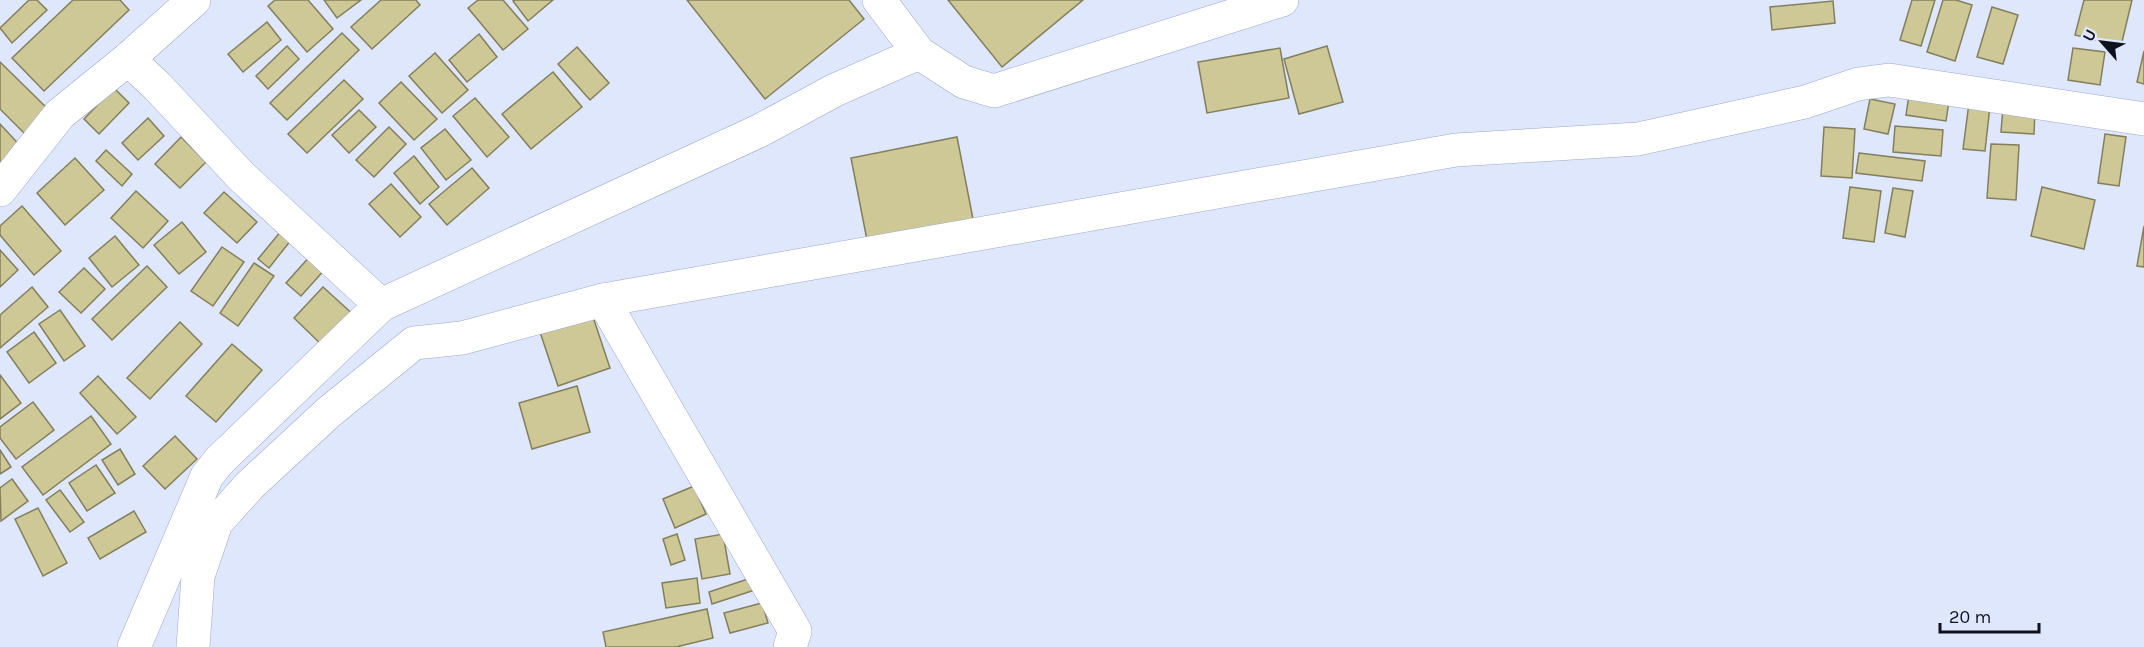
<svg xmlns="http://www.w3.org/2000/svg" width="2144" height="647" font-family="Karla,sans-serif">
	<rect width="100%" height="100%" fill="#dfe7fc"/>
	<!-- building -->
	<g fill="#cec896" stroke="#837f5d" stroke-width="1.5">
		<polygon points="29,0 37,0 47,10 12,43 0,28"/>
		<polygon points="73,0 120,0 129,10 44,91 12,58"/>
		<polygon points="275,0 308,0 333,29 307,52 268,6"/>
		<polygon points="324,0 361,0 337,18"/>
		<polygon points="381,0 416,0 420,5 372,49 351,27"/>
		<polygon points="478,0 503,0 528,29 503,50 468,8"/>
		<polygon points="553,0 528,21 513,1 515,0"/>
		<polygon points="687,0 849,0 864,19 765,99"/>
		<polygon points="948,0 1083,0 1002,67"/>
		<polygon points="1912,0 1935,0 1921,46 1900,40"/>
		<polygon points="1943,0 1956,0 1972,5 1955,61 1927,52"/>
		<polygon points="2084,0 2132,0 2121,46 2075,35"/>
		<polygon points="1833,1 1835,23 1772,30 1770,7"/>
		<polygon points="1992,7 2018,15 2003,64 1977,57"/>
		<polygon points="267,22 281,40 243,72 228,54"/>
		<polygon points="342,33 359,50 287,120 270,103"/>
		<polygon points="479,34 497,57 467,82 449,60"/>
		<polygon points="287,46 299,59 268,89 256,76"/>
		<polygon points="1327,46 1343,102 1299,114 1284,59"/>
		<polygon points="577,47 609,83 590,100 558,64"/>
		<polygon points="1280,48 1289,98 1207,113 1198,62"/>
		<polygon points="2073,48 2105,52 2100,85 2068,80"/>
		<polygon points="2144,51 2144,84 2137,82"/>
		<polygon points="435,53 468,90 442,113 409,76"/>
		<polygon points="0,62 51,112 27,136 0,109"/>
		<polygon points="553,72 582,107 531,149 502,114"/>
		<polygon points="344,80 363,99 307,153 288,134"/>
		<polygon points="401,82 437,119 414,140 379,103"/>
		<polygon points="114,88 129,103 99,134 84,119"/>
		<polygon points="1909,95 1949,101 1946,121 1906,115"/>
		<polygon points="475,98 509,137 487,157 453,116"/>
		<polygon points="1870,99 1895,104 1888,134 1864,129"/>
		<polygon points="1969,103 1990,106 1985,151 1963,149"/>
		<polygon points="2003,107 2035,109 2034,134 2001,132"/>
		<polygon points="359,110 376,127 349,153 332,135"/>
		<polygon points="148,118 164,136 138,160 122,143"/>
		<polygon points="0,124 26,152 0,166"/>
		<polygon points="1895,126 1943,130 1941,156 1893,152"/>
		<polygon points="389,127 406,144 374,177 356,160"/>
		<polygon points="1824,127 1855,129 1852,178 1821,176"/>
		<polygon points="445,129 471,160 446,180 421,148"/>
		<polygon points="2105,134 2126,137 2119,186 2098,183"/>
		<polygon points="181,137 206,162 180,188 155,164"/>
		<polygon points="957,137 973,219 867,240 851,158"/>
		<polygon points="1991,144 2019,145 2016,200 1987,198"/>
		<polygon points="106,150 132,174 122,186 96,161"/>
		<polygon points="1859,153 1925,161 1922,181 1856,173"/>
		<polygon points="414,156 439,187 420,204 394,173"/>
		<polygon points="75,158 104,190 65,225 37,193"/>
		<polygon points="472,168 489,188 447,225 429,204"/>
		<polygon points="391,184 421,217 400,237 369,204"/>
		<polygon points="1850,187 1881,191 1874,242 1843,238"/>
		<polygon points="2042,187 2095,200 2084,249 2031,236"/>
		<polygon points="1893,188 1913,191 1905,237 1885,233"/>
		<polygon points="136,191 168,221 143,248 111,218"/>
		<polygon points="224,192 257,222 237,243 204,213"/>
		<polygon points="22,206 61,251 34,275 0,235 0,226"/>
		<polygon points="182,222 206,252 179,274 154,245"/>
		<polygon points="2144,226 2144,267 2137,266"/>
		<polygon points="281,231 291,240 269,268 258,259"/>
		<polygon points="115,236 139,265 112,287 89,258"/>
		<polygon points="222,247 244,262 213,306 191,291"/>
		<polygon points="0,250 18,270 0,287"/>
		<polygon points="312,254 327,267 301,296 286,283"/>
		<polygon points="254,263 274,276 238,326 220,313"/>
		<polygon points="147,266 167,287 112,340 92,319"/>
		<polygon points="84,268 105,289 81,313 59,292"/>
		<polygon points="32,287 48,307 0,348 0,315"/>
		<polygon points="323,287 357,318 326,349 294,318"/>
		<polygon points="60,310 85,346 64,361 39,324"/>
		<polygon points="592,314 610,368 558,386 540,332"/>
		<polygon points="180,322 202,344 150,399 127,378"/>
		<polygon points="34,332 56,363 29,383 7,352"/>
		<polygon points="232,344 262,370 216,422 186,396"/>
		<polygon points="0,375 21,403 0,419"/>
		<polygon points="98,376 136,417 117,434 80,393"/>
		<polygon points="577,386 590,432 532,449 519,403"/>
		<polygon points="33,402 54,430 16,459 0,438 0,427"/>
		<polygon points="91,416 111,444 43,495 22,467"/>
		<polygon points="175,436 197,459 165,489 143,466"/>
		<polygon points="120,449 135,474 118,485 102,460"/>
		<polygon points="0,450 11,467 0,474"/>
		<polygon points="96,465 115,493 87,511 69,483"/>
		<polygon points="12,479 28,501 1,521 0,488"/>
		<polygon points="694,486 706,514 675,528 663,499"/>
		<polygon points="60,490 84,522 70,532 46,500"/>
		<polygon points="38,508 67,563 43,576 15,519"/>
		<polygon points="134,511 146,532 100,559 88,538"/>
		<polygon points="677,534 685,560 671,565 663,539"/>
		<polygon points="723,534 730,574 702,579 695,539"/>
		<polygon points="757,576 761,588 712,604 709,592"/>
		<polygon points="697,578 700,603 666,608 662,583"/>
		<polygon points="762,603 768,623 730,633 724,613"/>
		<polygon points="707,609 713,638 676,647 606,647 603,632"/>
	</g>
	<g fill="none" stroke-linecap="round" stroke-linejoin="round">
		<!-- minor casing -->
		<g stroke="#9da8c9" stroke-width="34">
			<g id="minor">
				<polyline points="879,0 919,53 964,82 994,91 1282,0"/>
				<polyline points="128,59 194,0"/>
				<polyline points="0,190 60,114 128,59 157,86 242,177 381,305"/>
				<polyline points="603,300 795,631 790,647"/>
				<polyline points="134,647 207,476 219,461 381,305 759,131 835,90 919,53"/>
				<polyline points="193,647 198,576 216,523 249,486 329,412 414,343 462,338 603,300 1456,150 1638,139 1805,102 1858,84 1889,80 2144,119"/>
			</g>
		</g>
		<!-- minor -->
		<use href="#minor" stroke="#fff" stroke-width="33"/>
	</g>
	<!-- north arrow -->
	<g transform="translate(2102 42) rotate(298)" stroke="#dfe7fc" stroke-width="4.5" paint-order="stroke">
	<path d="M0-4.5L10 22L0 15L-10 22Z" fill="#0f121e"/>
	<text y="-9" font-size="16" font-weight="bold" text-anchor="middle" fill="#0f121e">U</text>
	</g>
	<!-- scale -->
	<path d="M1940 623v9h99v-9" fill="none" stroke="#0f121e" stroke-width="3"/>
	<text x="1949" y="623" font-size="18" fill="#0f121e" stroke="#dfe7fc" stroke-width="4.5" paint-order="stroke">20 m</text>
</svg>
